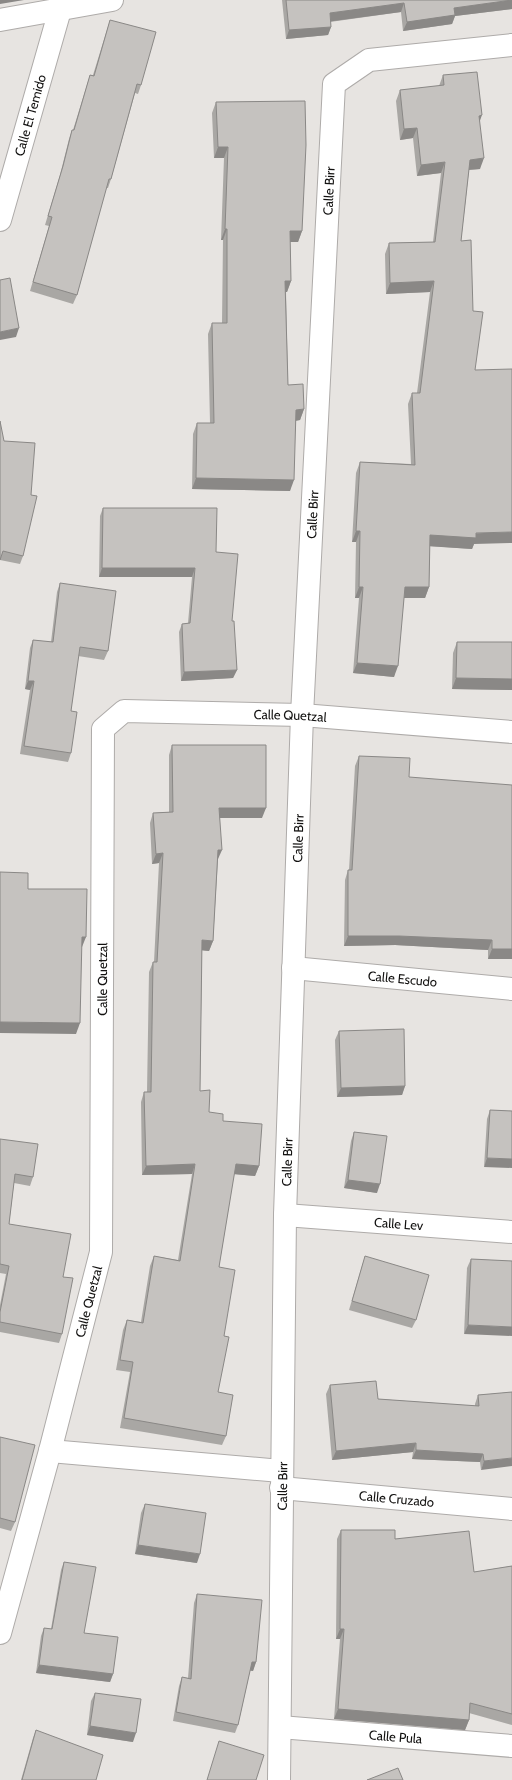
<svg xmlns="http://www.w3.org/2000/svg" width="512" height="1780" font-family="Cabin,sans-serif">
	<rect width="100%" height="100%" fill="#e7e4e1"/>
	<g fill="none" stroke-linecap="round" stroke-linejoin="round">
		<!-- minor casing -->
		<g stroke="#aeaba9" stroke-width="24">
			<g id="minor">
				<polyline points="0,20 112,0"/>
				<path id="s1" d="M0,220L60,10"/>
				<path id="s2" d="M293,968L512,989"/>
				<path id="s3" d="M285,1215L512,1232"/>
				<polyline points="50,1451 281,1471"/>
				<path id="s4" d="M281,1488L512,1509"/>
				<path id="s5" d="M0,1633L50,1451L101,1252L103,729L124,711L302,715L512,732"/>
				<path id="s6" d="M280,1727L512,1746"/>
				<path id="s7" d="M279,1780L285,1215L302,715L334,84L369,60L512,45"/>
			</g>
		</g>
		<!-- minor -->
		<use href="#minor" stroke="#fff" stroke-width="22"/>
	</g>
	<!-- wall -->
	<g fill="#a9a7a4">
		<polygon points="282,0 512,0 512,9 455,16 452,24 403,31 401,12 330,22 331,27 328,35 286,39"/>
		<polygon points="110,20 141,85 138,94 135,93 111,179 108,188 106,188 77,295 73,304 30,291 49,226 45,225 60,175 69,139 72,130 73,130 90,75 93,75"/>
		<polygon points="443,75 479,122 480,169 469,170 461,241 473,311 475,370 474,544 472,549 430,546 429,587 425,598 404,598 394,677 353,673 359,598 355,598 356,542 352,542 356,473 360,462 411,464 408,404 412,393 417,393 430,292 386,294 385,254 389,243 433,242 441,173 417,176 413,138 400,140 396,101 400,90 439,86"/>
		<polygon points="216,102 302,231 298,242 290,242 291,281 287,292 286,292 288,385 304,409 300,420 296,421 290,491 192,489 193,434 197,423 210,423 208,334 212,323 222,323 223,240 221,240 224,158 214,158 212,113"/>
		<polygon points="0,421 23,556 20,564 0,560"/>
		<polygon points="103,508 216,552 232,621 237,670 233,678 181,681 179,632 182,624 188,623 192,577 99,577 100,516"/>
		<polygon points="60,583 108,651 104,660 78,656 71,711 71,753 68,762 20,754 30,690 25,689 30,648 33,640 51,642 57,592"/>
		<polygon points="457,642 512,642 512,690 452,689 453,653"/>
		<polygon points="172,745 262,818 220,818 218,859 213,941 209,951 202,950 200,1091 209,1112 223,1121 259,1166 255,1176 234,1174 219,1267 224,1336 218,1392 226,1436 222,1445 120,1428 130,1372 116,1370 123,1330 127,1320 141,1322 150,1266 154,1256 178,1260 192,1174 142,1175 141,1102 144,1092 147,1092 149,972 153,962 154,962 159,863 152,864 150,823 153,813 169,812 169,755"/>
		<polygon points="359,756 409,777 512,959 488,959 488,950 395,945 344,946 345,880 348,870 349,870 355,766"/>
		<polygon points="339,1031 405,1086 402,1095 337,1097 335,1040"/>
		<polygon points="490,1110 512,1111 484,1167 487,1119"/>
		<polygon points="354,1132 377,1193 344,1188 351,1141"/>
		<polygon points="0,1139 33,1177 30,1186 14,1183 9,1224 63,1277 62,1334 59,1343 0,1332 0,1305 6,1274 0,1273"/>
		<polygon points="365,1256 416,1320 412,1328 349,1310"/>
		<polygon points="471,1259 512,1261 464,1334 467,1268"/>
		<polygon points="330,1385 378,1399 475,1406 475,1404 478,1395 512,1392 481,1470 480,1462 412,1459 413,1452 332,1460 326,1394"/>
		<polygon points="0,1437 15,1522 11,1531 0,1528"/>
		<polygon points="145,1504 197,1563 135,1554 141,1513"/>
		<polygon points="341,1530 395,1539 474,1572 512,1566 512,1725 469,1713 469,1720 465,1730 334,1719 340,1639 336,1639 337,1539"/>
		<polygon points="64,1562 84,1633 113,1674 110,1682 36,1673 41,1636 44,1628 51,1629 61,1570"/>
		<polygon points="197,1594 256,1662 253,1671 250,1671 238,1725 235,1733 173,1721 179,1686 182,1677 188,1678 194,1603"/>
		<polygon points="95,1693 133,1742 87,1735 91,1701"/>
		<polygon points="36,1730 96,1780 21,1780 33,1738"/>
	</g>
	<!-- shaded-wall -->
	<g fill="#8a8886">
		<polygon points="0,0 24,0 0,4"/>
		<polygon points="512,0 512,9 455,16 452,24 403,31 407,22 454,8"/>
		<polygon points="404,3 401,12 326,22 330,13"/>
		<polygon points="331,27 328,35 286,39 289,30"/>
		<polygon points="482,115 478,126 479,116"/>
		<polygon points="417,128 413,138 400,140 404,129"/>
		<polygon points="218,147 228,147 224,158 214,158"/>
		<polygon points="484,158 480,169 466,170 470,160"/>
		<polygon points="445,162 441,173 417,176 421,165"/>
		<polygon points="225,229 227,229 223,240 221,240"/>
		<polygon points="290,231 302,231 298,242 286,242"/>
		<polygon points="285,281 291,281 287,292 281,292"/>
		<polygon points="434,281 430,292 386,294 390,283"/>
		<polygon points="19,328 16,337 0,340 0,332"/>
		<polygon points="304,409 300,420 292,421 296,410"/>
		<polygon points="196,478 294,480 290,491 192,489"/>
		<polygon points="356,531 360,531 356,542 352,542"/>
		<polygon points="512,532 512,543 474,544 472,549 426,546 430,535"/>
		<polygon points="102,568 195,568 192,577 99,577"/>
		<polygon points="359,587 363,587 359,598 355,598"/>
		<polygon points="405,587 429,587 425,598 401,598"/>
		<polygon points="357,663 398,666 394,677 353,673"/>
		<polygon points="237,670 233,678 181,681 184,672"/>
		<polygon points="456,678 512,679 512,690 452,689"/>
		<polygon points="28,681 34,681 30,690 25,689"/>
		<polygon points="219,808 266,808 262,818 216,818"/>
		<polygon points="218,850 222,850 218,859 214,860"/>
		<polygon points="163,853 159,863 152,864 156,854"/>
		<polygon points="348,936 399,936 492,940 488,950 395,945 344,946"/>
		<polygon points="82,937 86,937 82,947 78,947"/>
		<polygon points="202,940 213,941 209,951 198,950"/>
		<polygon points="492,949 512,949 512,959 488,959"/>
		<polygon points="0,1022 80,1023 76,1034 0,1033"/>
		<polygon points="405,1086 402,1095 337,1097 341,1088"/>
		<polygon points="487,1158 512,1159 512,1168 484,1167"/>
		<polygon points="195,1164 192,1174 142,1175 146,1166"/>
		<polygon points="236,1164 259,1166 255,1176 233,1174"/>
		<polygon points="348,1180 380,1184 377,1193 344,1188"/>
		<polygon points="468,1325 512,1327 512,1336 464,1334"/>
		<polygon points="416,1443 413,1452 332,1460 336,1451"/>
		<polygon points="416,1450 483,1454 480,1462 412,1459"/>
		<polygon points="512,1458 512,1466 481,1470 484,1461"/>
		<polygon points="138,1545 200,1554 197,1563 135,1554"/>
		<polygon points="340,1629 344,1629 340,1639 336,1639"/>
		<polygon points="252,1662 256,1662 253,1671 249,1670"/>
		<polygon points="39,1665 113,1674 110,1682 36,1673"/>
		<polygon points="338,1709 469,1720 465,1730 334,1719"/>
		<polygon points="90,1726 136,1733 133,1742 87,1735"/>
	</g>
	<!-- building -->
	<g fill="#c5c2bf" stroke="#8a8886">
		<polygon points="286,0 512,0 454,8 455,15 407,22 404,3 330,13 331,27 289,30"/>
		<polygon points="110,20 156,32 141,85 137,84 111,179 109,179 77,295 33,282 52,217 48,216 63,166 72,130 74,130 90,75 94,76"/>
		<polygon points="477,72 482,115 479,116 484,158 470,160 461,241 471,240 473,311 483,312 475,370 512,369 512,532 476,533 476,538 430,535 429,587 405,587 398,666 357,663 363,587 359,587 360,531 356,531 360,462 415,465 412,393 420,393 434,281 390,283 389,243 435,242 445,162 421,165 417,128 404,129 400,90 444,85 443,75"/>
		<polygon points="305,101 306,145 302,231 290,231 291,281 285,281 288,385 303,384 304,409 296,410 294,480 196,478 197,423 214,423 212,323 227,323 227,229 225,229 228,147 218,147 216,102"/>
		<polygon points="10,278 19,328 0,332 0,280"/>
		<polygon points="0,421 4,441 35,443 31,495 37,496 23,556 3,551 0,560"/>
		<polygon points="103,508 217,508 216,552 238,554 232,621 234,621 237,670 184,672 182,624 190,623 195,568 102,568"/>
		<polygon points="60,583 116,591 108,651 80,647 71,711 77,712 71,753 24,746 34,681 28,681 33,640 53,642"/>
		<polygon points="457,642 512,642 512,679 456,678"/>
		<polygon points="172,745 266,745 266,808 219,808 222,850 218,850 213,941 202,940 200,1091 210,1090 209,1112 223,1114 223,1121 262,1124 259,1166 236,1164 219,1267 235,1270 224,1336 229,1337 218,1392 233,1395 226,1436 124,1418 133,1362 120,1360 127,1320 143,1323 154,1256 180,1261 195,1164 146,1166 144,1092 151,1092 153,962 157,962 163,853 156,854 153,813 173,812"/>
		<polygon points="359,756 410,758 409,777 512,785 512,949 492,949 492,940 399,936 348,936 348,870 352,870"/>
		<polygon points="0,872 28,873 28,889 87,889 86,937 82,937 80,1023 0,1022"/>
		<polygon points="404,1029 405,1086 341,1088 339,1031"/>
		<polygon points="490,1110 512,1111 512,1159 487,1158"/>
		<polygon points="354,1132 387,1136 380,1184 348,1180"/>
		<polygon points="0,1139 38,1144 33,1177 15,1174 9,1224 71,1234 63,1277 73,1278 62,1334 0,1322 0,1312 9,1266 0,1264"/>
		<polygon points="365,1256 429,1275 416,1320 352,1301"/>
		<polygon points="471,1259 512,1261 512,1327 468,1325"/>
		<polygon points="376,1381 378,1399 479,1406 478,1395 512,1392 512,1458 484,1461 483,1454 416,1450 416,1443 336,1451 330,1385"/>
		<polygon points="0,1437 35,1445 15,1522 0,1518"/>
		<polygon points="145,1504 206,1513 200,1554 138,1545"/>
		<polygon points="341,1530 395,1530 395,1539 469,1531 474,1572 512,1566 512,1714 470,1703 469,1720 338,1709 344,1629 340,1629"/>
		<polygon points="64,1562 96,1567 84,1633 118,1637 113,1674 39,1665 44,1628 52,1629"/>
		<polygon points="197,1594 262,1600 256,1662 252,1662 238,1725 176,1712 182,1677 191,1679"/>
		<polygon points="95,1693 141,1699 136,1733 90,1726"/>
		<polygon points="36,1730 103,1755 96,1780 22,1780"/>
		<polygon points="219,1741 264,1755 256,1780 207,1780"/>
		<polygon points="398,1768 403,1780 367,1780"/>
	</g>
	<g text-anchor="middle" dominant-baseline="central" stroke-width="3.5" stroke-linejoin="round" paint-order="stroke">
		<!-- street labels -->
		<g font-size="13" fill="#121110" stroke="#f4f1ee">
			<text stroke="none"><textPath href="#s1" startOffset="109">Calle El Temido</textPath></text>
			<text stroke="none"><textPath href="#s7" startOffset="1590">Calle Birr</textPath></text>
			<text stroke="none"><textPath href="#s7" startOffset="1266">Calle Birr</textPath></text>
			<text stroke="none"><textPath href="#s5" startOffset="1111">Calle Quetzal</textPath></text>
			<text stroke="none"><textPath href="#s7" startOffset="942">Calle Birr</textPath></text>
			<text stroke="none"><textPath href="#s2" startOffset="110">Calle Escudo</textPath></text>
			<text stroke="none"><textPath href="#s5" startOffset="667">Calle Quetzal</textPath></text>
			<text stroke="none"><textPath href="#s7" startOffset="618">Calle Birr</textPath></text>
			<text stroke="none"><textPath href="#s3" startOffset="114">Calle Lev</textPath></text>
			<text stroke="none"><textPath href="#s5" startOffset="343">Calle Quetzal</textPath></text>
			<text stroke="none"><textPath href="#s7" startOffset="294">Calle Birr</textPath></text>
			<text stroke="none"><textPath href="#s4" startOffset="116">Calle Cruzado</textPath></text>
			<text stroke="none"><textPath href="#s6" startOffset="116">Calle Pula</textPath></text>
		</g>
	</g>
</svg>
